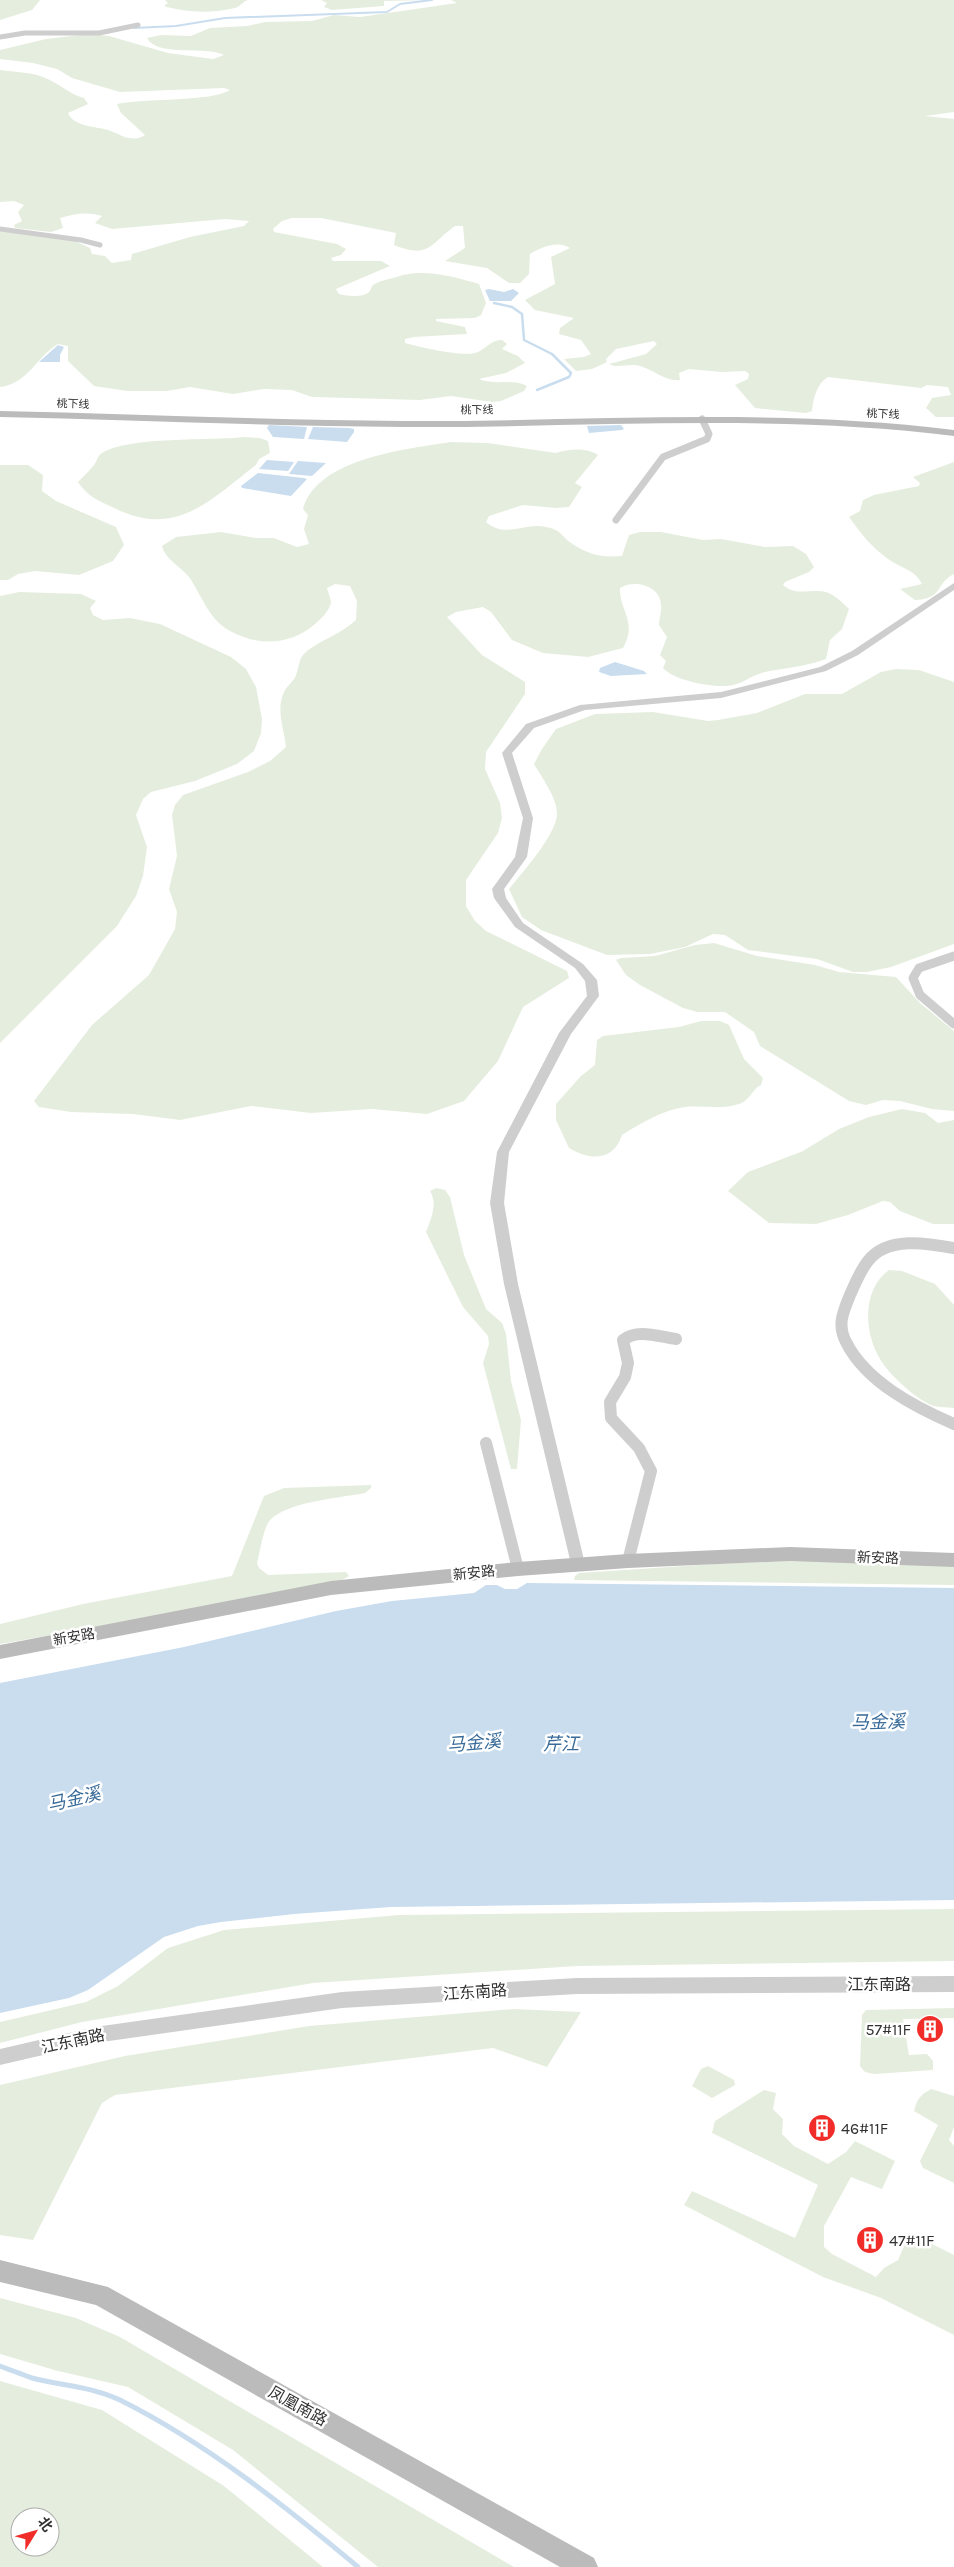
<svg xmlns="http://www.w3.org/2000/svg" width="954" height="2567" font-family="Karla,'Noto Sans SC',sans-serif">
	<rect width="100%" height="100%" fill="#fff"/>
	<!-- green -->
	<g fill="#e5eede" fill-rule="evenodd">
		<polygon points="0,0 40,0 32,10 0,20"/>
		<path d="M165,0H248C242,2 241,6 235,8C214,13 189,13 167,7L164,6L168,3Z"/>
		<polygon points="321,0 431,0 384,1 384,6 332,10 324,7 327,3"/>
		<path d="M451,0H954V112L925,116L954,119V417H936L926,408L932,398L951,395L948,387L927,385L921,388L828,377C817,383 813,399 812,411L806,413L755,408L735,385L748,379L749,374L745,371L722,372L689,369L679,373L680,380C666,382 654,370 640,366C630,363 618,369 609,364L646,354L657,344L654,341L616,349L606,359L607,362L592,369L576,371L564,359L584,357L591,354L581,340L559,334L560,328L574,318L535,310L525,300L555,284L551,257L570,248C558,240 541,247 530,254L529,274L520,283H509L487,268L445,261L465,248L463,226H455C429,245 429,259 394,245L396,233L321,218H292L282,221L273,229L274,232L337,244L346,249L341,255L331,258L333,261H381L390,266L336,289L339,294C348,296 362,298 369,292C371,290 371,287 373,285C380,280 395,278 403,275C427,269 456,277 479,284L486,303L481,315L475,318L436,319V321L465,327L467,334L414,337L405,339V343C420,347 465,358 478,352C488,347 491,340 502,340L507,344L502,349L518,356L525,363L506,373L479,379C495,386 512,378 527,386L524,391L501,401L492,402L451,396L420,400L312,397L292,390L264,389L233,394L190,387L167,391H127L94,386L68,361V346L58,344C36,357 28,384 0,387V231L75,241L90,248L92,254L105,256L112,263L131,260L132,254L190,237L244,226L249,221L225,219L112,229L95,223L102,216C86,211 75,214 60,218L63,228L51,232L15,228L14,225L22,221L18,212L24,205L14,201L0,202V70C14,72 30,72 43,77C59,83 69,94 84,98L88,104L68,113C74,128 99,126 111,131C117,133 124,138 130,138C135,139 141,138 145,135L121,113L117,104C144,98 212,102 230,90L224,88L120,92L72,78L57,69L33,63L0,59V50L46,39L90,34L109,36L168,53L213,59L224,55C206,45 158,58 147,38L161,35L191,36L210,28L247,26L265,22L312,21L334,15L360,17L457,3Z"/>
		<path d="M244,437L260,438L268,441L270,453L259,459L256,465C210,500 176,539 114,508C98,500 88,497 78,482C83,477 89,471 94,465C97,461 98,455 102,453C130,436 209,441 244,437Z"/>
		<path d="M451,442L488,443L556,453C569,449 586,447 598,455L575,483L582,487L569,507L556,508L523,505L489,516L486,522C505,539 525,522 546,527C562,530 560,535 571,543C587,554 602,558 622,556L629,535L640,532H661L703,540L721,539L765,547L793,546L806,554L814,567L809,572L785,582L783,585C797,597 811,588 826,592C836,596 842,602 849,609L842,629L830,640L826,659C806,666 787,668 765,672C754,674 744,683 733,685C717,689 674,681 663,668L666,661L660,655L667,637L659,625C659,618 662,611 661,605C661,586 634,579 620,588C619,610 638,622 623,648L588,657L543,653L512,640L491,612L483,607L456,612L447,617L482,655L525,682V694L486,752L485,769L500,803L502,818L498,833L466,880V906L475,921L486,931L567,971L569,978L523,1007L498,1061L464,1101L427,1114L372,1109L311,1113L251,1106L180,1120L133,1114L71,1112L39,1107L34,1101L92,1025L149,975L175,929L177,912L169,889L177,856L172,815L175,805L183,795L248,772L270,761L286,747C284,728 275,708 285,690C288,685 294,681 296,675C300,665 298,658 307,651C323,639 341,634 356,620L357,601L350,586L335,584L327,588C328,592 331,599 331,603C329,611 321,619 315,624C291,645 259,647 230,631C209,620 202,596 189,577C181,567 165,559 162,546L176,537L221,532L256,538H274L297,547L309,544L304,529L308,515L303,509C317,458 407,449 451,442Z"/>
		<path d="M954,462V574C935,583 944,599 915,600L900,589L922,584C916,571 902,568 891,561C873,549 861,534 849,517L860,511L863,500L874,495L919,486L920,483L913,477Z"/>
		<polygon points="0,465 28,465 43,475 42,491 56,501 116,527 124,545 113,561 79,575 35,571 18,574 8,580 0,580"/>
		<polygon points="19,592 81,594 96,601 90,608 93,615 103,620 130,618 160,624 231,657 246,669 256,687 262,719 261,733 254,751 237,764 195,781 151,792 143,799 136,815 147,847 143,876 136,896 117,926 0,1043 0,596"/>
		<path d="M896,669L919,670L954,682V944L891,967L867,972H853L817,959L748,950L725,935L713,934L685,947L650,954L607,955L541,930L522,917L509,889C521,874 557,834 557,814C557,797 542,778 534,764L542,749L556,729L595,714L653,712L708,721L718,720L757,713L805,694H842L881,672Z"/>
		<polygon points="714,943 757,956 815,965 839,972 896,977 920,1003 954,1031 954,1111 932,1109 900,1101 883,1100 866,1105 849,1101 760,1046 754,1032 725,1012 697,1012 683,1008 640,985 626,975 616,960 621,958 655,956 695,945"/>
		<path d="M701,1021H720L729,1025L744,1059L763,1078L761,1085C751,1090 751,1100 739,1104C722,1110 703,1105 685,1107C663,1110 641,1123 622,1135C614,1161 590,1161 569,1148L556,1120V1104L581,1076L595,1065L597,1040L603,1036L679,1027Z"/>
		<polygon points="902,1109 925,1113 938,1123 954,1120 954,1224 933,1224 900,1211 890,1202 883,1201 848,1215 816,1224 769,1223 728,1191 748,1172 803,1151 839,1129 869,1117"/>
		<path d="M436,1188L445,1190L450,1197L464,1255L486,1309L502,1323L506,1334L511,1381L521,1420L517,1469H511L483,1363L489,1344L488,1336L463,1307L426,1232C431,1219 438,1204 430,1191Z"/>
		<path d="M889,1270L902,1271L935,1284L954,1305V1408C947,1407 938,1408 931,1405C917,1399 893,1378 884,1365C864,1338 860,1291 889,1270Z"/>
		<path d="M371,1485V1488L365,1493C341,1498 278,1502 267,1525C262,1536 260,1552 257,1563L259,1568L268,1575L346,1572L349,1576L342,1580L199,1610L0,1644V1624L83,1604L232,1576L264,1496L284,1488Z"/>
		<polygon points="806,1560 954,1566 954,1585 574,1580 575,1576 579,1573 715,1564"/>
		<polygon points="954,1909 954,1961 577,1966 313,1983 82,2022 0,2043 0,2022 86,2002 118,1986 168,1948 224,1930 399,1915"/>
		<polygon points="954,2008 954,2018 903,2019 909,2055 927,2054 933,2061 933,2070 874,2074 865,2072 860,2066 862,2015 866,2010"/>
		<polygon points="514,2009 581,2012 547,2067 493,2048 115,2095 102,2103 33,2240 0,2235 0,2085 125,2056 309,2026"/>
		<polygon points="708,2066 734,2080 735,2085 712,2098 692,2086 701,2069"/>
		<path d="M931,2089L954,2096V2127L949,2140L954,2146V2183L923,2168L920,2161L938,2125L914,2111C917,2099 920,2095 931,2089Z"/>
		<polygon points="764,2090 776,2093 773,2109 783,2119 782,2134 794,2146 828,2164 846,2152 855,2141 895,2161 882,2189 851,2177 824,2226 824,2247 832,2254 876,2277 884,2268 898,2260 910,2233 954,2255 954,2335 881,2298 823,2277 684,2205 692,2191 795,2238 818,2185 712,2133 715,2121"/>
		<polygon points="0,2298 76,2318 120,2337 514,2567 378,2567 233,2450 128,2387 58,2371 0,2354"/>
		<path d="M0,2381L102,2410L224,2486L323,2567H0ZM20,2517H50V2547H20Z"/>
	</g>
	<!-- water -->
	<g fill="#c9ddef">
		<polygon points="489,289 504,292 513,289 519,293 511,301 490,301 485,290"/>
		<polygon points="58,345 64,347 60,355 60,362 39,362"/>
		<polygon points="269,425 307,427 304,439 273,437 267,428"/>
		<polygon points="621,425 624,429 622,430 589,433 587,426"/>
		<polygon points="313,427 349,428 354,429 354,432 347,442 308,439"/>
		<polygon points="267,460 294,462 288,471 259,469"/>
		<polygon points="298,461 326,463 312,476 289,474"/>
		<polygon points="258,473 304,478 307,479 291,496 242,488 241,486"/>
		<polygon points="615,662 644,671 647,674 611,676 599,672 600,668"/>
		<polygon points="527,1583 954,1588 954,1900 391,1907 294,1914 221,1922 198,1926 164,1937 88,1990 69,1998 0,2013 0,1683 184,1647 336,1611 392,1601 474,1593 486,1585 497,1585 505,1589 517,1589"/>
	</g>
	<g fill="none" stroke-linecap="round" stroke-linejoin="round">
		<!-- stream-far2 -->
		<polyline stroke="#c9ddef" stroke-width="2" points="134,28 176,26 225,18 387,12 400,4 432,0"/>
		<!-- stream-far1 -->
		<polyline stroke="#c9ddef" stroke-width="2.5" points="494,303 512,307 522,314 524,340 552,354 571,373 569,377 537,390"/>
		<!-- stream -->
		<path stroke="#c9ddef" stroke-width="5" d="M0,2366C11,2370 21,2374 32,2378C62,2386 90,2386 120,2400C206,2443 284,2505 358,2567"/>
		<!-- minor-far3 -->
		<g stroke="#cecece" stroke-width="5">
			<polyline points="0,37 25,33 99,33 138,25"/>
			<polyline points="0,229 81,240 100,245"/>
		</g>
		<!-- minor-far2 -->
		<polyline stroke="#cecece" stroke-width="7" points="616,520 663,457 707,439 709,434 702,419"/>
		<!-- minor-far1 -->
		<polyline stroke="#cecece" stroke-width="9" points="954,956 919,968 913,978 920,995 954,1024"/>
		<!-- minor -->
		<g stroke="#cecece" stroke-width="12">
			<path d="M954,1248C927,1243 887,1236 868,1261C860,1271 855,1284 850,1295C843,1312 837,1325 846,1342C866,1382 915,1407 954,1424"/>
			<polyline points="486,1443 518,1569"/>
			<path d="M628,1561L651,1471L639,1448L611,1418L610,1402L625,1377L628,1363L623,1340C637,1328 660,1337 676,1339"/>
		</g>
		<!-- tertiary -->
		<g fill="#cecece" fill-rule="evenodd">
			<polygon points="954,583 954,590 858,655 826,671 721,698 585,710 534,728 512,753 533,818 527,857 504,889 506,898 523,923 583,964 597,980 599,996 571,1034 509,1152 504,1203 518,1284 585,1564 582,1568 572,1568 504,1284 490,1203 497,1152 559,1033 587,996 585,981 575,968 515,927 494,898 492,889 515,857 523,818 502,753 526,724 580,705 721,692 820,667 852,651"/>
			<polygon points="954,1976 954,1992 577,1994 342,2008 95,2043 0,2065 0,2049 95,2027 342,1992 577,1978"/>
		</g>
		<!-- secondary -->
		<g fill="#bbb" fill-rule="evenodd">
			<path d="M0,411C134,414 269,420 403,421C587,422 771,407 954,430V436C771,413 587,428 403,427C269,426 134,420 0,417Z"/>
			<polygon points="790,1547 954,1553 954,1567 790,1561 628,1568 518,1576 331,1595 0,1659 0,1645 331,1581 518,1562 628,1554"/>
			<polygon points="0,2260 108,2287 594,2558 598,2567 560,2567 96,2305 0,2282"/>
		</g>
	</g>
	<!-- icons -->
	<defs>
		<g id="building-disc" transform="scale(1.4375)"><circle r="9.5" fill="#f12d29" stroke="#fff"/><path d="M-4-6H4V6H1V3H-1V6H-4ZM-2.5-4.3h1.7v1.8h-1.7ZM.8-4.3h1.7v1.8H.8ZM-2.5-1h1.7V.8h-1.7ZM.8-1h1.7V.8H.8Z" fill="#fff"/></g>
	</defs>
	<g fill-rule="evenodd">
		<use href="#building-disc" x="930" y="2029"/>
		<use href="#building-disc" x="822" y="2128"/>
		<use href="#building-disc" x="870" y="2240"/>
	</g>
	<g text-anchor="middle" dominant-baseline="central" stroke-width="5" stroke-linejoin="round" paint-order="stroke">
		<!-- far-street labels -->
		<g font-size="11" fill="#313131" stroke="#fff">
			<text transform="translate(73 404) rotate(2)">桃下线</text>
			<text transform="translate(477 410) rotate(-1)">桃下线</text>
			<text transform="translate(883 414) rotate(3)">桃下线</text>
		</g>
		<!-- street labels -->
		<g font-size="14" fill="#313131" stroke="#fff">
			<text transform="translate(878 1558) rotate(2)">新安路</text>
			<text transform="translate(474 1573) rotate(-6)">新安路</text>
			<text transform="translate(74 1637) rotate(-10)">新安路</text>
		</g>
		<!-- near-street labels -->
		<g font-size="16" fill="#313131" stroke="#fff">
			<text x="879" y="1984">江东南路</text>
			<text transform="translate(475 1992) rotate(-4)">江东南路</text>
			<text transform="translate(73 2041) rotate(-12)">江东南路</text>
			<text transform="translate(298 2406) rotate(29)">凤凰南路</text>
		</g>
		<!-- near-poi labels -->
		<g font-size="16" fill="#313131" stroke="#fff" text-anchor="start">
			<text x="911" y="2029" text-anchor="end">57#11F</text>
			<text x="841" y="2128">46#11F</text>
			<text x="889" y="2240">47#11F</text>
		</g>
		<!-- near-water labels -->
		<g font-size="18" font-style="italic" fill="#386b99" stroke="#fff">
			<text transform="translate(878 1722) rotate(-1)">马金溪</text>
			<text transform="translate(474 1743) rotate(-5)">马金溪</text>
			<text x="561" y="1744">芹江</text>
			<text transform="translate(74 1799) rotate(-13)">马金溪</text>
		</g>
	</g>
	<!-- north arrow -->
	<g transform="translate(35 2532) rotate(53)"><circle r="24" fill="#ffffff" stroke="#adadad"/>
	<path d="M0-4L9 19L0 12L-9 19Z" fill="#f12d29"/>
	<text y="-8" font-size="14" font-weight="bold" text-anchor="middle" fill="#313131">北</text>
	</g>
</svg>
